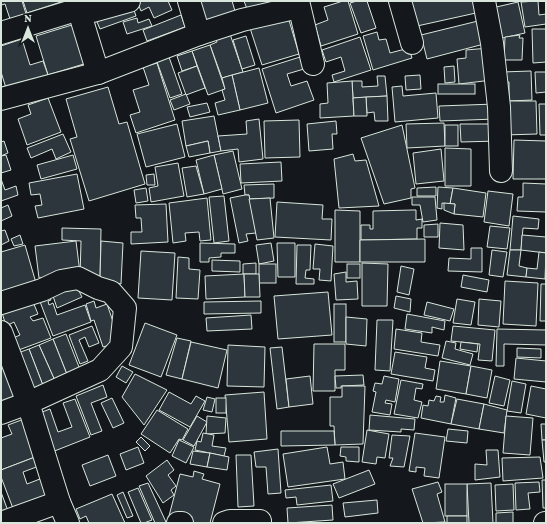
<svg xmlns="http://www.w3.org/2000/svg" width="547" height="524" font-family="'Crimson Pro',serif">
  <style>
    .building { fill: #2c363c; stroke: #d8e6dc }
    .lines { fill: none; stroke-linecap: round; stroke-linejoin: round }
    .minor-casing { stroke: #d8e6dc; stroke-width: 24 }
    .minor { stroke: #14181c; stroke-width: 22 }
  </style>
  <rect width="100%" height="100%" fill="#14181c"/>
  <g class="building">
    <polygon points="1,1 22,1 27,17 11,22 5,4 1,5"/>
    <polygon points="23,1 61,1 61,2 27,13"/>
    <polygon points="137,1 168,1 172,10 154,18 149,7 141,11"/>
    <polygon points="195,1 232,1 235,11 202,22"/>
    <polygon points="244,1 291,1 250,17"/>
    <polygon points="343,1 348,1 358,34 321,46 315,25 328,20 324,7"/>
    <polygon points="357,1 367,1 376,28 361,33 350,3"/>
    <polygon points="411,1 473,1 476,13 417,26"/>
    <polygon points="538,1 539,15 546,14 546,24 525,27 521,2"/>
    <polygon points="518,2 525,33 498,39 492,8"/>
    <polygon points="132,4 136,16 100,29 95,17"/>
    <polygon points="181,15 185,27 147,41 143,30"/>
    <polygon points="288,17 299,54 262,65 250,28"/>
    <polygon points="137,18 138,23 149,19 152,26 127,34 123,22"/>
    <polygon points="478,21 484,44 427,59 421,35"/>
    <polygon points="75,24 87,63 48,75 36,36"/>
    <polygon points="532,29 546,29 546,62 533,63"/>
    <polygon points="377,32 379,40 386,39 390,53 409,48 412,58 373,70 363,36"/>
    <polygon points="230,34 243,72 222,78 210,45 217,42 216,39"/>
    <polygon points="520,35 519,38 523,38 522,60 504,60 505,37"/>
    <polygon points="246,36 255,65 242,69 233,40"/>
    <polygon points="360,37 371,70 334,82 332,75 345,71 341,57 326,62 322,50"/>
    <polygon points="22,39 30,65 43,61 48,75 6,88 1,72 1,46"/>
    <polygon points="210,45 225,89 208,95 192,51"/>
    <polygon points="489,48 492,80 459,84 457,59 466,58 466,50"/>
    <polygon points="192,51 197,66 182,71 177,56"/>
    <polygon points="169,57 182,94 170,98 157,62"/>
    <polygon points="300,57 304,69 287,74 291,86 307,81 314,100 276,113 262,69"/>
    <polygon points="157,63 175,120 136,133 130,115 140,112 133,90 149,85 143,67"/>
    <polygon points="197,66 205,88 186,95 178,73"/>
    <polygon points="454,66 455,82 445,83 444,67"/>
    <polygon points="259,68 268,103 240,110 232,75"/>
    <polygon points="531,71 532,100 509,101 509,82 502,82 502,72"/>
    <polygon points="535,72 546,72 546,92 536,93"/>
    <polygon points="232,75 240,110 218,115 215,103 225,100 222,90 225,89 222,78"/>
    <polygon points="420,75 421,89 406,90 405,76"/>
    <polygon points="377,76 385,76 387,96 353,98 352,81 362,81 362,87 378,86"/>
    <polygon points="352,81 354,116 320,118 320,104 328,103 327,83"/>
    <rect x="438" y="84" width="37" height="10"/>
    <polygon points="402,86 403,96 436,93 438,118 395,122 392,87"/>
    <polygon points="108,87 119,124 127,122 145,184 89,201 70,139 77,137 66,99"/>
    <polygon points="186,94 190,104 174,110 170,100"/>
    <polygon points="387,96 388,121 375,121 374,112 367,113 366,97"/>
    <polygon points="366,97 367,116 354,116 353,98"/>
    <polygon points="48,98 61,132 27,145 18,119 31,114 28,105"/>
    <polygon points="504,101 536,101 537,134 504,135"/>
    <polygon points="207,103 210,112 190,117 187,107"/>
    <polygon points="495,104 496,119 440,121 439,106"/>
    <polygon points="539,104 546,104 546,135 540,135"/>
    <polygon points="214,116 221,151 210,153 208,141 186,146 182,121"/>
    <polygon points="259,119 263,159 239,162 238,149 221,151 218,136 247,134 246,121"/>
    <polygon points="299,120 300,157 265,158 264,121"/>
    <polygon points="336,121 337,134 332,134 333,149 309,151 307,124"/>
    <polygon points="444,123 445,146 407,148 406,124"/>
    <polygon points="177,124 185,157 146,167 137,134"/>
    <polygon points="460,124 497,124 498,141 461,142"/>
    <polygon points="402,125 415,188 411,189 411,198 384,204 361,138"/>
    <rect x="445" y="125" width="13" height="21"/>
    <polygon points="63,134 71,152 56,159 52,149 31,158 27,148"/>
    <polygon points="514,140 546,141 546,179 513,179"/>
    <polygon points="4,141 8,153 1,156 1,142"/>
    <polygon points="208,141 210,153 189,157 186,146"/>
    <polygon points="445,148 471,149 471,186 445,186"/>
    <polygon points="441,149 444,181 416,184 413,153"/>
    <polygon points="233,151 242,189 223,194 214,155"/>
    <polygon points="353,154 355,161 366,160 379,206 339,208 334,159"/>
    <polygon points="6,155 11,170 1,173 1,156"/>
    <polygon points="73,155 77,169 41,179 37,165"/>
    <polygon points="214,155 222,189 204,194 196,160"/>
    <polygon points="281,162 282,181 241,183 240,164"/>
    <polygon points="178,163 184,196 151,202 149,188 158,186 155,167"/>
    <polygon points="196,166 204,194 187,197 182,168"/>
    <polygon points="77,174 84,209 38,218 35,206 42,205 40,194 31,195 29,183"/>
    <polygon points="154,174 155,185 147,185 146,175"/>
    <polygon points="1,179 5,190 16,186 18,195 1,201"/>
    <polygon points="523,183 546,184 546,212 517,211 518,197 523,197"/>
    <polygon points="274,184 274,198 249,199 249,195 245,195 244,185"/>
    <polygon points="436,187 436,196 417,196 417,188"/>
    <polygon points="438,187 453,188 450,204 442,203 442,209 437,208"/>
    <polygon points="146,188 148,201 136,203 134,190"/>
    <polygon points="453,188 486,193 483,217 454,214 455,204 450,204"/>
    <polygon points="488,191 513,194 509,226 484,222"/>
    <polygon points="245,195 249,195 256,233 246,234 248,241 239,243 230,198"/>
    <polygon points="224,196 229,241 214,243 209,197"/>
    <polygon points="412,197 435,197 437,220 423,222 420,205 412,205"/>
    <polygon points="207,198 211,240 200,241 199,232 185,233 186,241 173,243 169,203"/>
    <polygon points="270,198 274,238 257,240 249,199"/>
    <polygon points="277,202 323,205 322,219 332,219 331,240 275,237"/>
    <polygon points="444,203 455,204 454,214 444,210"/>
    <polygon points="166,204 168,242 131,244 131,232 142,232 141,218 136,218 135,205"/>
    <polygon points="8,205 12,216 1,221 1,208"/>
    <polygon points="335,210 360,211 360,262 335,262"/>
    <polygon points="413,210 416,210 416,220 422,219 422,228 417,228 417,239 361,240 361,225 370,225 370,229 373,229 373,211"/>
    <polygon points="513,216 539,219 538,229 523,228 521,250 510,250"/>
    <polygon points="440,223 463,225 464,250 439,248"/>
    <polygon points="438,224 438,237 424,237 424,225"/>
    <polygon points="490,226 510,228 507,249 487,247"/>
    <polygon points="62,228 101,229 100,279 80,279 81,241 62,240"/>
    <polygon points="5,230 9,241 1,245 1,231"/>
    <polygon points="20,235 23,244 14,246 11,239"/>
    <polygon points="522,235 546,237 546,253 521,250"/>
    <polygon points="425,239 425,262 360,262 360,240"/>
    <polygon points="76,241 80,273 39,278 35,246"/>
    <polygon points="101,241 123,243 121,284 100,279"/>
    <polygon points="200,243 235,244 235,253 221,253 221,257 209,258 209,262 200,262"/>
    <polygon points="271,243 274,261 259,264 256,245"/>
    <polygon points="277,243 295,243 295,277 278,277"/>
    <polygon points="315,244 333,246 331,281 319,280 320,269 313,269"/>
    <polygon points="25,245 36,283 1,293 1,252"/>
    <polygon points="297,245 311,245 310,270 306,270 305,278 314,279 314,284 296,284"/>
    <polygon points="471,248 482,248 482,272 448,271 449,258 471,259"/>
    <polygon points="492,250 507,252 503,277 489,275"/>
    <polygon points="510,250 521,250 519,266 527,268 526,277 507,275"/>
    <polygon points="141,251 175,253 172,300 138,298"/>
    <polygon points="539,252 546,253 545,279 526,277 527,268 537,269"/>
    <polygon points="178,257 189,258 189,269 200,270 198,299 176,298"/>
    <polygon points="212,260 240,261 240,272 212,271"/>
    <polygon points="256,263 256,274 243,274 243,264"/>
    <polygon points="362,263 388,264 387,306 362,306"/>
    <rect x="259" y="264" width="17" height="19"/>
    <rect x="347" y="264" width="13" height="14"/>
    <polygon points="401,266 414,269 409,295 397,292"/>
    <polygon points="346,272 346,282 357,281 358,299 336,300 334,274"/>
    <polygon points="244,274 245,297 206,299 205,276"/>
    <polygon points="244,274 259,274 260,297 245,297"/>
    <polygon points="463,275 489,280 487,292 461,287"/>
    <polygon points="505,281 538,283 536,326 503,324"/>
    <polygon points="75,283 82,297 57,308 52,293"/>
    <polygon points="541,284 546,284 546,321 540,321"/>
    <polygon points="328,292 332,335 278,339 274,296"/>
    <polygon points="49,295 51,300 48,301 49,305 53,303 57,315 85,305 91,322 53,336 39,299"/>
    <polygon points="396,296 411,299 410,312 394,308"/>
    <polygon points="31,297 38,314 30,317 33,321 43,318 51,338 16,351 11,339 20,335 14,322 6,326 1,309"/>
    <polygon points="457,299 475,302 471,325 453,323"/>
    <polygon points="479,299 501,301 499,327 478,325"/>
    <polygon points="94,301 96,308 107,304 120,342 103,347 94,320 91,321 86,304"/>
    <polygon points="261,301 261,313 204,314 204,302"/>
    <polygon points="427,302 454,309 450,321 424,315"/>
    <rect x="334" y="304" width="12" height="38"/>
    <polygon points="407,314 445,321 444,330 432,327 432,333 405,329"/>
    <polygon points="251,315 252,329 207,331 206,318"/>
    <polygon points="346,317 367,319 366,346 346,344"/>
    <polygon points="377,320 393,320 390,371 375,370"/>
    <polygon points="145,323 177,335 161,377 129,365"/>
    <polygon points="92,326 99,343 89,347 85,337 79,340 88,361 80,364 69,335"/>
    <polygon points="453,326 495,330 492,361 478,360 480,344 451,341"/>
    <polygon points="396,329 422,333 421,342 440,345 438,356 394,349"/>
    <polygon points="497,329 546,330 546,345 504,344 504,366 496,366"/>
    <polygon points="66,334 81,372 68,377 53,339"/>
    <polygon points="177,338 191,341 182,379 166,375"/>
    <polygon points="53,339 68,377 56,383 39,345"/>
    <polygon points="446,341 456,343 455,349 473,354 470,365 442,358"/>
    <polygon points="191,342 227,350 218,388 182,379"/>
    <polygon points="461,342 478,344 477,352 460,349"/>
    <polygon points="314,344 345,344 345,370 335,370 335,391 313,391"/>
    <polygon points="39,345 56,383 44,388 29,349"/>
    <polygon points="228,345 265,347 264,387 227,386"/>
    <polygon points="282,347 289,407 277,409 270,348"/>
    <polygon points="517,348 541,349 541,358 517,357"/>
    <polygon points="29,349 44,388 31,393 15,354"/>
    <polygon points="395,352 427,357 425,368 435,370 433,381 391,374"/>
    <polygon points="516,358 546,361 546,382 514,379"/>
    <polygon points="440,361 471,366 466,394 436,389"/>
    <polygon points="3,363 17,403 1,408 1,364"/>
    <polygon points="122,366 133,372 126,383 116,377"/>
    <polygon points="471,366 492,370 487,398 466,394"/>
    <polygon points="135,374 167,390 144,425 122,397"/>
    <polygon points="363,375 364,385 341,386 341,388 336,388 335,376"/>
    <polygon points="310,376 313,404 289,407 286,379"/>
    <polygon points="384,376 399,379 395,402 386,400 385,403 392,404 390,415 372,412 376,392 373,391 375,383 382,384"/>
    <polygon points="495,376 510,380 504,406 489,403"/>
    <polygon points="401,380 423,384 422,389 416,388 414,400 422,402 418,418 394,414"/>
    <polygon points="512,381 526,384 521,413 507,411"/>
    <polygon points="103,385 107,397 91,403 102,431 91,435 76,396"/>
    <polygon points="342,386 365,386 363,444 335,445 334,426 330,426 330,397 342,397"/>
    <polygon points="531,386 546,389 546,418 526,414"/>
    <polygon points="169,392 191,404 196,396 205,401 190,427 159,410"/>
    <polygon points="264,392 267,439 229,442 225,395"/>
    <polygon points="445,395 456,398 451,424 421,418 423,405 428,406 429,400 434,401 436,396 441,397 440,402 444,402"/>
    <polygon points="207,397 215,399 212,412 203,410"/>
    <polygon points="112,398 124,423 113,428 101,403"/>
    <rect x="216" y="398" width="10" height="15"/>
    <polygon points="75,399 90,437 52,452 37,414 50,409 58,432 72,427 63,403"/>
    <polygon points="457,399 484,404 479,429 451,424"/>
    <polygon points="484,404 507,410 504,433 479,429"/>
    <polygon points="157,410 188,429 182,440 179,439 170,453 141,434"/>
    <polygon points="370,415 415,419 414,430 401,429 401,432 369,430"/>
    <polygon points="197,416 207,422 194,446 183,440"/>
    <polygon points="207,416 226,418 225,433 206,434"/>
    <polygon points="506,416 533,418 530,455 503,453"/>
    <polygon points="24,419 35,457 1,470 1,438 12,434 8,425"/>
    <polygon points="541,424 546,424 546,440 542,440"/>
    <polygon points="448,429 468,431 467,443 446,441"/>
    <polygon points="367,430 389,434 385,458 377,457 376,464 362,462"/>
    <polygon points="281,431 334,431 335,445 281,446"/>
    <polygon points="203,433 214,435 212,446 226,448 224,456 195,450 197,441 201,442"/>
    <polygon points="415,433 445,437 439,478 424,476 425,468 416,467 416,472 409,471"/>
    <polygon points="392,435 410,436 404,467 390,466 393,458 389,458"/>
    <polygon points="141,437 150,446 145,451 136,442"/>
    <polygon points="179,440 194,447 186,463 172,456"/>
    <polygon points="542,440 546,440 546,462 544,462"/>
    <polygon points="138,447 144,463 126,470 120,454"/>
    <polygon points="327,447 330,464 343,462 345,479 288,487 283,454"/>
    <polygon points="341,447 359,447 359,462 346,461 346,457 340,456"/>
    <polygon points="278,449 281,493 268,494 266,467 256,467 254,452"/>
    <polygon points="486,450 498,450 500,477 475,480 475,464 487,465"/>
    <polygon points="193,451 210,453 207,467 190,464"/>
    <polygon points="210,453 229,457 227,470 207,467"/>
    <polygon points="108,455 116,476 90,486 82,465"/>
    <polygon points="236,455 251,455 254,506 238,507"/>
    <polygon points="35,457 39,466 23,472 27,484 45,477 52,496 14,511 1,477 1,470"/>
    <polygon points="540,457 543,478 503,481 502,458"/>
    <polygon points="167,460 174,470 168,475 176,486 171,490 174,495 163,503 146,476"/>
    <polygon points="369,470 375,484 339,498 333,484"/>
    <polygon points="194,471 204,474 202,479 220,484 210,523 196,523 169,516 180,474 193,477"/>
    <polygon points="542,480 546,480 546,508 543,508"/>
    <polygon points="438,482 442,492 437,494 445,522 423,523 412,489"/>
    <polygon points="539,482 540,492 528,493 530,509 516,510 515,483"/>
    <polygon points="148,483 166,522 164,523 155,523 139,486"/>
    <polygon points="491,483 493,523 469,523 467,484"/>
    <rect x="445" y="484" width="22" height="32"/>
    <polygon points="513,484 514,510 496,511 495,485"/>
    <polygon points="331,485 333,501 297,505 296,497 286,498 285,490"/>
    <polygon points="138,488 152,520 144,523 141,523 128,492"/>
    <polygon points="1,492 8,511 1,513"/>
    <polygon points="123,492 133,516 127,518 117,495"/>
    <polygon points="112,494 125,523 89,523 86,516 80,519 76,509"/>
    <polygon points="377,500 378,513 345,517 343,503"/>
    <polygon points="332,505 333,520 288,523 287,508"/>
    <polygon points="513,512 513,523 496,523 496,513"/>
    <rect x="447" y="516" width="20" height="7"/>
  </g>
  <g class="lines">
    <defs>
      <g id="minor">
        <polyline points="76,1 98,73"/>
        <polyline points="189,1 199,34"/>
        <polyline points="298,1 313,64"/>
        <polyline points="400,1 412,43"/>
        <polyline points="484,1 492,43 499,107 501,171"/>
        <polyline points="1,33 79,9 93,11 129,1"/>
        <polyline points="1,99 98,73 199,34 242,20 290,9 297,1"/>
        <polyline points="1,303 42,290 61,281 78,278 98,288 111,292 125,308 121,347 100,370 28,403 1,413"/>
        <polyline points="1,332 28,403 59,502 68,523"/>
        <polyline points="1,523 59,502"/>
        <polyline points="178,523 182,523"/>
        <polyline points="224,523 230,521 260,521"/>
        <polyline points="545,523 546,523"/>
      </g>
    </defs>
    <use href="#minor" class="minor-casing"/>
    <use href="#minor" class="minor"/>
  </g>
  <rect width="547" height="524" fill="none" stroke="#d8e6dc" stroke-width="4"/>
  <g transform="translate(28 28)" stroke="#14181c" stroke-width="3" paint-order="stroke">
  <path d="M0-3L7 15L0 10L-7 15Z" fill="#d8e6dc"/>
  <text y="-6" font-size="11" font-weight="bold" text-anchor="middle" fill="#d8e6dc">N</text>
  </g>
</svg>
